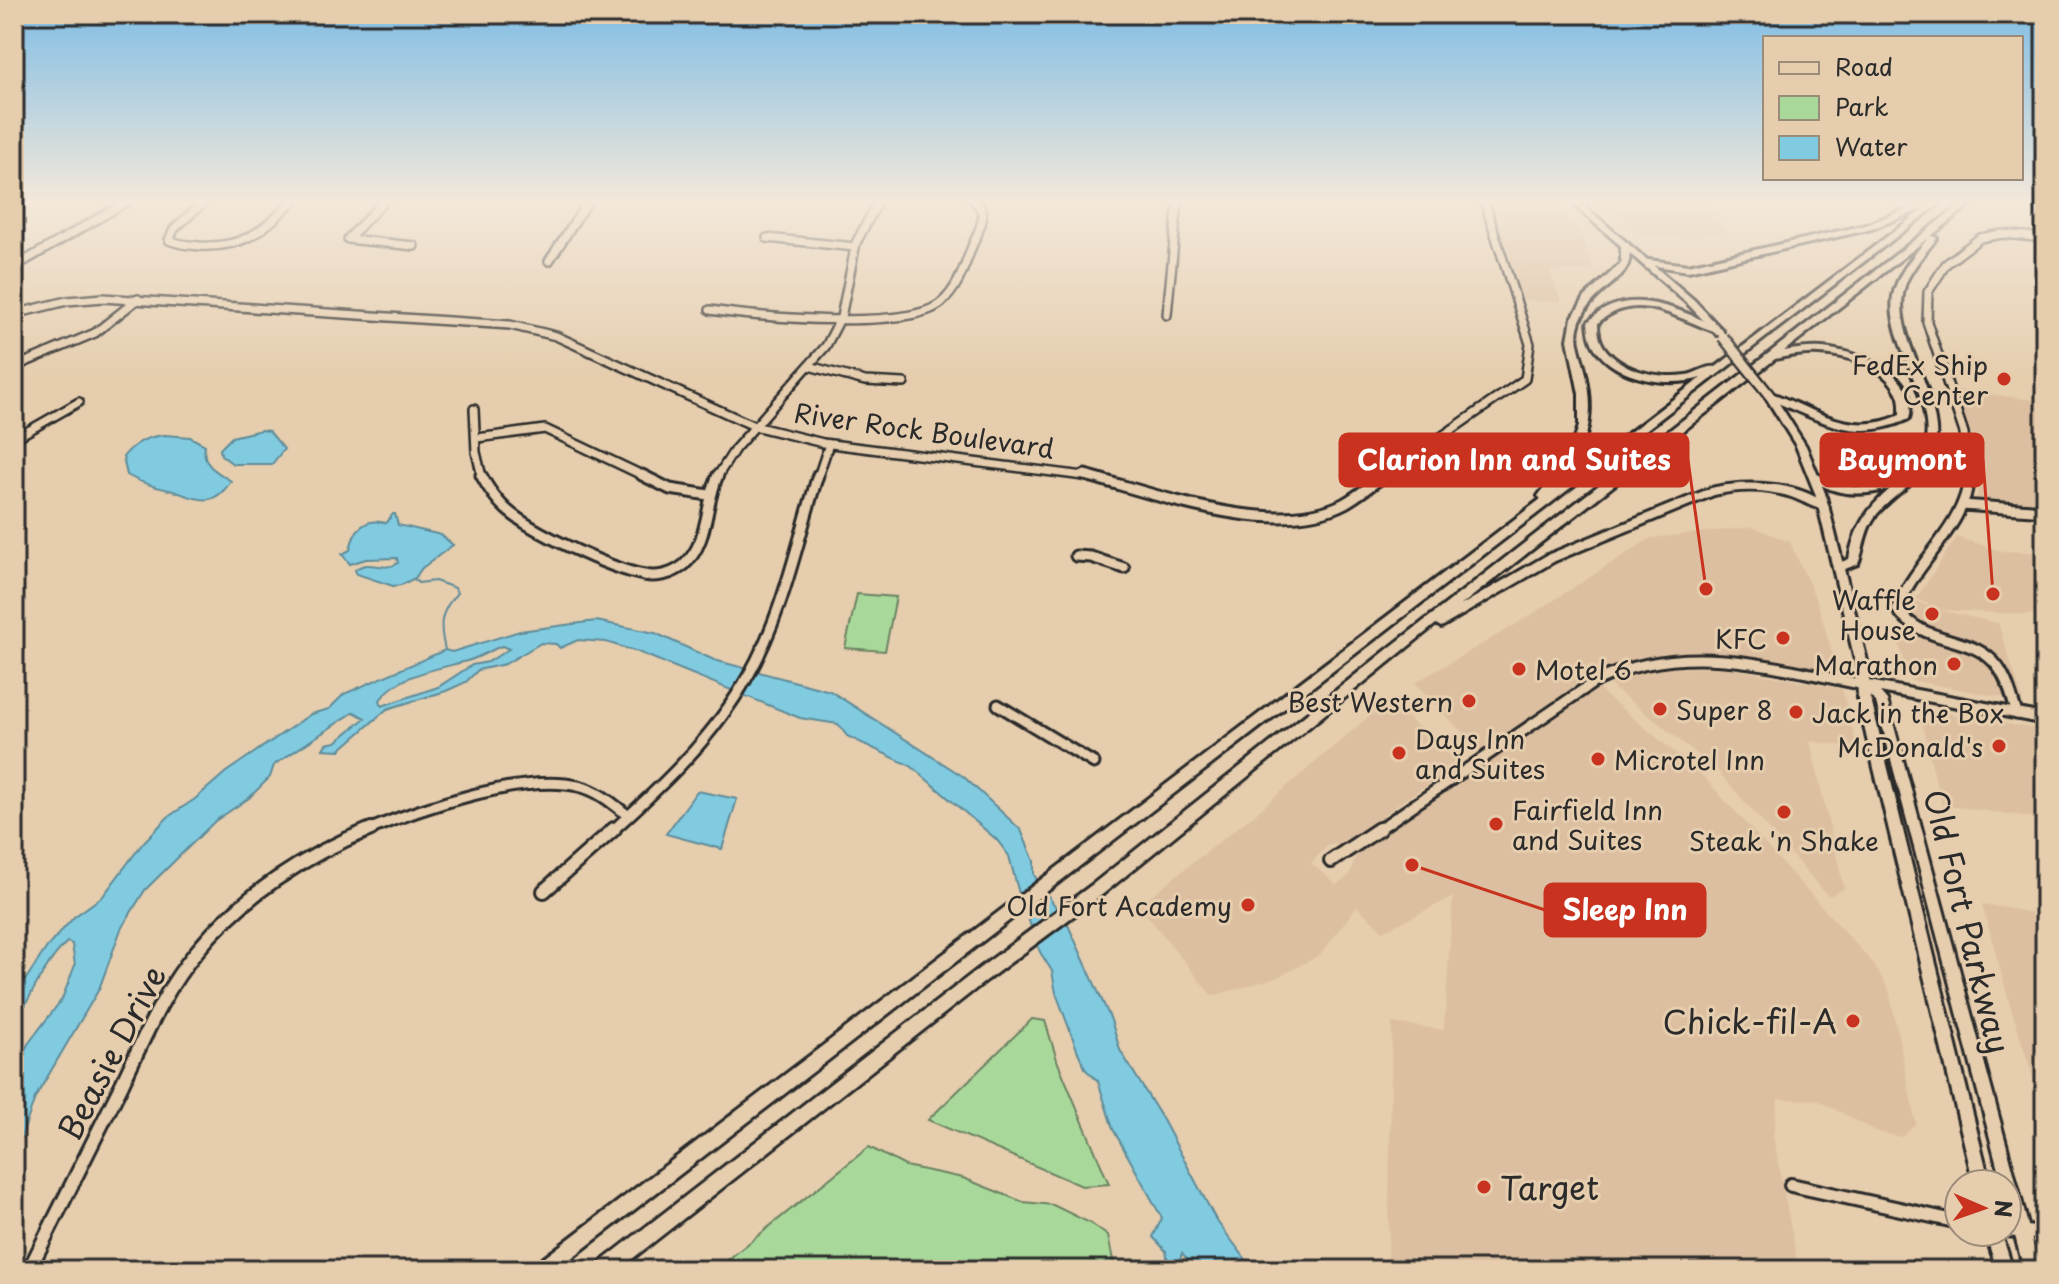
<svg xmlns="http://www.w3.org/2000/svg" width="2059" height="1284" font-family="'Playpen Sans',sans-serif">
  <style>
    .built { fill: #dcbfa0 }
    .green { fill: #a9d99a; stroke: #6a8262; stroke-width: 2 }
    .water { fill: #81cbe1; stroke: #5f8b98; stroke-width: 2; fill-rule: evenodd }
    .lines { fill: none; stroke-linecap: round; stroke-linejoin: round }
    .stream { stroke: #5f8b98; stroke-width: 2 }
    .minor-far2-casing { stroke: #2b2b2b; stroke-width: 12 }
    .minor-far1-casing { stroke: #2b2b2b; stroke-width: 15 }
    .minor-casing { stroke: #2b2b2b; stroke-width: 18 }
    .major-casing { stroke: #2b2b2b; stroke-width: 6 }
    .highway-casing { stroke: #2b2b2b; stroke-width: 6 }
    .minor-far2 { stroke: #e5cdad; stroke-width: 7 }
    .minor-far1 { stroke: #e5cdad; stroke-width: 9 }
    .minor { stroke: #e5cdad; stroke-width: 12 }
    .major { fill: #e5cdad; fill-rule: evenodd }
    .highway { fill: #e5cdad; fill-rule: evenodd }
    .major-bridge-casing { stroke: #2b2b2b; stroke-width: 14; stroke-linecap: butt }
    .major-bridge { stroke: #e5cdad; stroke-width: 9 }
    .poi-dot { fill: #c8321e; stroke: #e5cdad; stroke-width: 3 }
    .labels { text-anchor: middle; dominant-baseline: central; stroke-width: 6; stroke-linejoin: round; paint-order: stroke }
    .poi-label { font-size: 26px; fill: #2b2b2b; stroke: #e5cdad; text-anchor: end }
    .street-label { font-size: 26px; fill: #2b2b2b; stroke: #e5cdad }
    .near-street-label { font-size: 32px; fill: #2b2b2b; stroke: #e5cdad }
    .near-poi-label { font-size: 32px; fill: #2b2b2b; stroke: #e5cdad; text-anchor: end }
    .leader { fill: none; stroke: #c8321e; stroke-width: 3 }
    .callout-dot { fill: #c8321e; stroke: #e5cdad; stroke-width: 3 }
    .callout { fill: #c8321e; stroke: #c8321e; stroke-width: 3 }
    .callout-label { font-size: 28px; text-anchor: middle; font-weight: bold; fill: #fff }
  </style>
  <rect width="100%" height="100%" fill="#e5cdad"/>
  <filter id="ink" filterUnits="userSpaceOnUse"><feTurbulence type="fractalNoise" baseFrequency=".0125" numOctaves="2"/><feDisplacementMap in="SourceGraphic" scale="16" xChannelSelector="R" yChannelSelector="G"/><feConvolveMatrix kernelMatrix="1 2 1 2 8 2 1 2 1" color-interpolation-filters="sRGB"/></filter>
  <g filter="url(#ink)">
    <g class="built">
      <polygon points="1492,200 1544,200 1577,224 1594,271 1550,271 1561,302 1522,300"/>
      <polygon points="1590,200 1709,200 1726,232 1673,238 1638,234"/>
      <polygon points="1958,390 2041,401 2045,407 2045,435 2035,435 2045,451 2045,505 1977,502 1978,464"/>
      <polygon points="1752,527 1790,542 1817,602 1838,672 1705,653 1649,658 1611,667 1581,682 1480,751 1415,683 1515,625 1651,538"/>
      <polygon points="1957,537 2001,551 2045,553 2045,615 1942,610 1916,599"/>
      <polygon points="1915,601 1942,611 1998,623 2023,701 1910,680 1897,638"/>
      <polygon points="1723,667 1842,689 1857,748 1810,741 1844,889 1828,896 1715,768 1610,685 1632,674 1660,669"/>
      <polygon points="1598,689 1700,773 1872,962 1889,990 1916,1124 1902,1137 1878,1132 1817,1100 1778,1099 1773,1136 1799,1270 1388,1270 1392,1023 1444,1030 1453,897 1383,931 1357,906 1320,955 1276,978 1212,996 1139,905 1255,814 1388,700 1460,764 1401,802 1349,842 1328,845 1311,863 1336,885 1349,876 1357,854 1415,811"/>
      <polygon points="1918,708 2042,730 2045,738 2045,819 1942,805"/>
      <polygon points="1982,904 2045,915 2045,1114 2012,1012"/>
    </g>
    <g class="green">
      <polygon points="857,594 896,597 885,651 845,648"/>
      <polygon points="1032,1019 1045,1021 1058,1063 1109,1184 1082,1186 928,1120"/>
      <polygon points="869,1147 905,1166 963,1178 1023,1202 1053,1205 1090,1223 1108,1236 1115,1270 715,1270"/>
    </g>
    <g class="water">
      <polygon points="261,430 269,431 284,449 272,464 233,464 221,455 220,449 232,437"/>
      <path d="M165 435 190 437 205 445C201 465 216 471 231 481 211 512 194 496 169 490 154 487 141 483 127 475L123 457C134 443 147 436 165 435Z"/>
      <path d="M393 514H395L398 525 441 535 453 545 422 568 415 578 401 585 393 586 357 574 355 570C368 558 383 573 398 563L397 558 366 559 350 564 342 554 350 550C354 529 365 517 386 523Z"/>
      <path d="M596 621 655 633 714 660 830 691 964 777 1021 830 1034 861V875L1068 925 1111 1020 1120 1050 1163 1120 1216 1220 1254 1270H1195L1182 1253 1178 1265 1168 1262 1166 1251 1153 1237 1162 1218 1113 1129 1098 1081 1086 1070 1078 1052 1056 993 1052 971 1040 952 1018 890 1009 856 997 840 911 766 847 736 838 724 800 718 638 652 606 642 578 640 560 648 556 644 541 643 505 664 478 670 466 682 446 691 387 709 340 750 323 749 326 744 336 742 365 718 354 712 274 765 270 777 249 798 215 821 145 890 121 929 99 989 35 1098 14 1158V1069L28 1044 62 999 75 965 72 944 67 942C43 965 31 997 14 1025V997L47 947 74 917 103 896 143 843 168 817 195 799 226 772 311 714 329 709 344 694 445 650 452 652 520 631ZM502 646 509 649 488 662 472 665 438 687 382 706 380 700C398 674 438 669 467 661 479 658 490 650 502 646Z"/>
      <polygon points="697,791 737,799 722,849 666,834"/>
    </g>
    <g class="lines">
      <path class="stream" d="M414 579 418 583 435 581 455 588 457 593C439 613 439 625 445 650"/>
      <defs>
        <g id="minor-far2">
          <path d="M206 200 174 229 169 240C179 245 189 245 200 246 246 248 263 230 294 200"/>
          <polyline points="385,200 348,239 414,246"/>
          <polyline points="14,222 18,222"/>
          <polyline points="767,238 855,247"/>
          <polyline points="549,261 589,200"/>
          <polyline points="14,267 130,200"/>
          <path d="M710 310C755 317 908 331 941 303 959 288 965 264 973 244 980 228 990 212 973 200"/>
          <polyline points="14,314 67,301 103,298 510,325 556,336 754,426 823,443 1092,477"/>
          <polyline points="1167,315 1178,200"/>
          <polyline points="809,366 865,381 904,383"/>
          <polyline points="14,367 95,333 138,299"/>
          <polyline points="474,409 476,452 482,477"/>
          <polyline points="477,438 545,429 646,477"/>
          <polyline points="14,439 79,402"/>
          <polyline points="717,477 735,449 826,346 841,317 856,243 879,200"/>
          <polyline points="818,477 829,444"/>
          <polyline points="1383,477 1525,379 1530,344 1484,200"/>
          <polyline points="1969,477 1964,433 1927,322 1928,292 1946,264 1980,238 2002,234 2045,238"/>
        </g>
        <g id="minor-far1">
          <path d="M481 475C488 488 495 499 506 509 530 531 611 569 644 575 657 578 673 574 684 565 709 543 705 503 718 475"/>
          <polyline points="642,475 670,489 709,495"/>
          <path d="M1085 475C1156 494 1276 540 1345 503 1359 495 1372 484 1386 475"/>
          <path d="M1969 475C1967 526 1914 562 1897 609 1925 647 1973 633 1998 667 2008 681 2012 698 2017 714"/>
          <polyline points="1962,505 2045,511"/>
          <polyline points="1076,556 1091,557 1124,568"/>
          <polyline points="998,705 1094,763"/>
          <path d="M366 831C418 809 523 773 578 786 597 790 611 802 626 814"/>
          <path d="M612 831C663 785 714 737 748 676 783 615 797 542 818 475"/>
          <path d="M1376 831 1596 681C1686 639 1772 667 1865 685"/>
        </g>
        <g id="minor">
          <polyline points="1331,861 1379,829"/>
          <polyline points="544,891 614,829"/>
          <polyline points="1791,1185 1959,1222"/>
          <polyline points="2007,1230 2045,1234"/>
          <path d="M29 1270C60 1208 91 1146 122 1084 144 1038 164 990 197 951 242 896 305 855 371 829"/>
        </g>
        <g id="major">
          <polygon points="1568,200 1577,200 1694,300 1723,331 1723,335 1717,335 1688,304"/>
          <polygon points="1770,393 1773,394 1806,446 1825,493 1869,669 1869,681 2045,714 2045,724 1880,692 1887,700 2040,1270 2024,1270 2007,1205 2007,1184 2002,1184 1876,702 1870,696 1990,1184 1974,1184 1867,739 1858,699 1857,669 1815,493 1796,446 1765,396"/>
          <polygon points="1985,1232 2001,1232 2013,1270 1997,1270"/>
        </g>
        <g id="highway">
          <path d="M1934 200H1944L556 1270H533L536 1264 1541 499 1538 496 1570 453 1579 426V394L1568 340 1572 318 1585 297 1621 263V241L1628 243C1629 248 1630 256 1629 261 1625 282 1585 295 1578 328 1575 342 1582 356 1585 370 1597 419 1587 451 1555 489L1701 378C1669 388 1618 380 1597 351 1590 342 1589 333 1588 322 1626 283 1677 309 1719 327L1721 329 1716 332C1675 318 1637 289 1598 323 1598 332 1599 340 1604 347 1621 371 1659 379 1686 375 1697 374 1705 365 1716 367L1926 207 1872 229 1688 271 1644 264 1640 261 1641 259 1688 265 1866 225 1925 201 1932 202Z"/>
          <path d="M1966 200H1976L1931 236 1937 238C1927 251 1916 263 1908 278 1890 316 1918 359 1929 395 1933 410 1938 428 1936 444 1931 477 1892 493 1874 518 1864 532 1864 549 1858 564L1840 571 1834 567 1836 564 1849 559C1854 528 1867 509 1890 489 1863 496 1832 497 1810 477L1815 473 1838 484 1855 487 1876 485 1898 478 1901 479C1909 472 1917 465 1921 456 1945 410 1885 344 1893 296 1897 274 1914 255 1928 238L1784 351C1797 349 1809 347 1822 348 1858 351 1921 373 1909 419 1853 445 1818 419 1766 398V394H1774C1817 411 1854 437 1900 415 1900 406 1901 399 1896 391 1883 366 1845 355 1819 354 1804 353 1789 356 1775 359L1460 606 1547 555 1711 488C1746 480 1802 481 1829 507L1828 510C1816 510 1803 501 1791 497 1766 489 1739 489 1714 495L1555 561 1445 625 1441 627 1436 624 1103 894 987 980 618 1270H595L598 1264 977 970 1093 884 1393 645Z"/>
        </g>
      </defs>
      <use href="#minor-far2" class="minor-far2-casing"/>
      <use href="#minor-far1" class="minor-far1-casing"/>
      <use href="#minor" class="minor-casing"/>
      <use href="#major" class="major-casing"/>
      <use href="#highway" class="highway-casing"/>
      <use href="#minor-far2" class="minor-far2"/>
      <use href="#minor-far1" class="minor-far1"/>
      <use href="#minor" class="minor"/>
      <use href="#major" class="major"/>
      <use href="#highway" class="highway"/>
      <defs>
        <polyline id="major-bridge" points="1723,337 1770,396"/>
      </defs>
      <use href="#major-bridge" class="major-bridge-casing"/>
      <use href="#major-bridge" class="major-bridge"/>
    </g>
  </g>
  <linearGradient id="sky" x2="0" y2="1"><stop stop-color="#7fbde5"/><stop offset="0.53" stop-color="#f3e8da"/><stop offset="1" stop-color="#f3e8da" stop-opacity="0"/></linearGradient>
  <rect width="2059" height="380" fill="url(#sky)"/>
  <g class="poi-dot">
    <circle cx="2004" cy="379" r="8"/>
    <circle cx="1932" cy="614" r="8"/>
    <circle cx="1783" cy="638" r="8"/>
    <circle cx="1954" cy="664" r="8"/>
    <circle cx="1519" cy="669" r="8"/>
    <circle cx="1469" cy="701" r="8"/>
    <circle cx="1660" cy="709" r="8"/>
    <circle cx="1796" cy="712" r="8"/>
    <circle cx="1999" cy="746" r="8"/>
    <circle cx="1399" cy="753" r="8"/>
    <circle cx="1598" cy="759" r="8"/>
    <circle cx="1784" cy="812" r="8"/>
    <circle cx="1496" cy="824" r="8"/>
    <circle cx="1248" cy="905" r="8"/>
    <circle cx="1853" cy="1021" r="8"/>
    <circle cx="1484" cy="1187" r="8"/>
  </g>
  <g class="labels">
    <g class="poi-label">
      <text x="1988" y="364">FedEx Ship<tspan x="1988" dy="30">Center</tspan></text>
      <text x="1916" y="599">Waffle<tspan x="1916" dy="30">House</tspan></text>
      <text x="1767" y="638">KFC</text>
      <text x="1938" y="664">Marathon</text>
      <text x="1535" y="669" text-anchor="start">Motel 6</text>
      <text x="1453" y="701">Best Western</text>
      <text x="1676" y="709" text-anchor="start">Super 8</text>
      <text x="1812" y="712" text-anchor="start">Jack in the Box</text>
      <text x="1415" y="738" text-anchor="start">Days Inn<tspan x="1415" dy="30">and Suites</tspan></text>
      <text x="1983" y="746">McDonald's</text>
      <text x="1614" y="759" text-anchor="start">Microtel Inn</text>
      <text x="1512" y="809" text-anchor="start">Fairfield Inn<tspan x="1512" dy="30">and Suites</tspan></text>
      <text x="1784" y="840" text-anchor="middle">Steak 'n Shake</text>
      <text x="1232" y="905">Old Fort Academy</text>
    </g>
    <g class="street-label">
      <text transform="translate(924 430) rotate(8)">River Rock Boulevard</text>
    </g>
    <g class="near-street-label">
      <text transform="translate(1968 921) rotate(76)">Old Fort Parkway</text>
      <text transform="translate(111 1052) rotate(-62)">Beasie Drive</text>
    </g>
    <g class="near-poi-label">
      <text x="1837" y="1021">Chick-fil-A</text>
      <text x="1500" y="1187" text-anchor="start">Target</text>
    </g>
  </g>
  <path class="leader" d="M1993 594L1983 460M1706 589L1688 460M1412 865L1545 910"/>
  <g class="callout-dot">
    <circle cx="1993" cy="594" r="8"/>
    <circle cx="1706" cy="589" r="8"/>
    <circle cx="1412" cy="865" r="8"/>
  </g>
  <g class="callout">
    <rect x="1821" y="434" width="162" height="52" rx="8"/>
    <rect x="1340" y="434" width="348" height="52" rx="8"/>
    <rect x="1545" y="884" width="160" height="52" rx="8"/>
  </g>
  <g class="callout-label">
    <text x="1902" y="470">Baymont</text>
    <text x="1514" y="470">Clarion Inn and Suites</text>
    <text x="1625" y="920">Sleep Inn</text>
  </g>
  <rect width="2059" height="1284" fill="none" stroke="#e5cdad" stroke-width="48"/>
  <rect x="24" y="24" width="2011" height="1236" fill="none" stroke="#2b2b2b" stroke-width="3" filter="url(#ink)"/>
  <rect x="1763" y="36" width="260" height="144" fill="#e5cdad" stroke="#9b8c79" stroke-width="2"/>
  <rect x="1779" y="62" width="40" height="12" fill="#e5cdad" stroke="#9b8c79" stroke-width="2"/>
  <text x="1835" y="76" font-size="24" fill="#2b2b2b">Road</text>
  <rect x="1779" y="96" width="40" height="24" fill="#a9d99a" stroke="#9b8c79" stroke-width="2"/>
  <text x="1835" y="116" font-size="24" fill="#2b2b2b">Park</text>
  <rect x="1779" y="136" width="40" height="24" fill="#81cbe1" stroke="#9b8c79" stroke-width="2"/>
  <text x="1835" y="156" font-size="24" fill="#2b2b2b">Water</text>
  <g transform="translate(1983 1208) rotate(92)"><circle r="38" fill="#e5cdad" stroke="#9b8c79" stroke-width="2"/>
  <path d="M0-6L14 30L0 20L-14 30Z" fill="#c8321e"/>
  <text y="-12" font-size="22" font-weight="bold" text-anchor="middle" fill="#2b2b2b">N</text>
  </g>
</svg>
